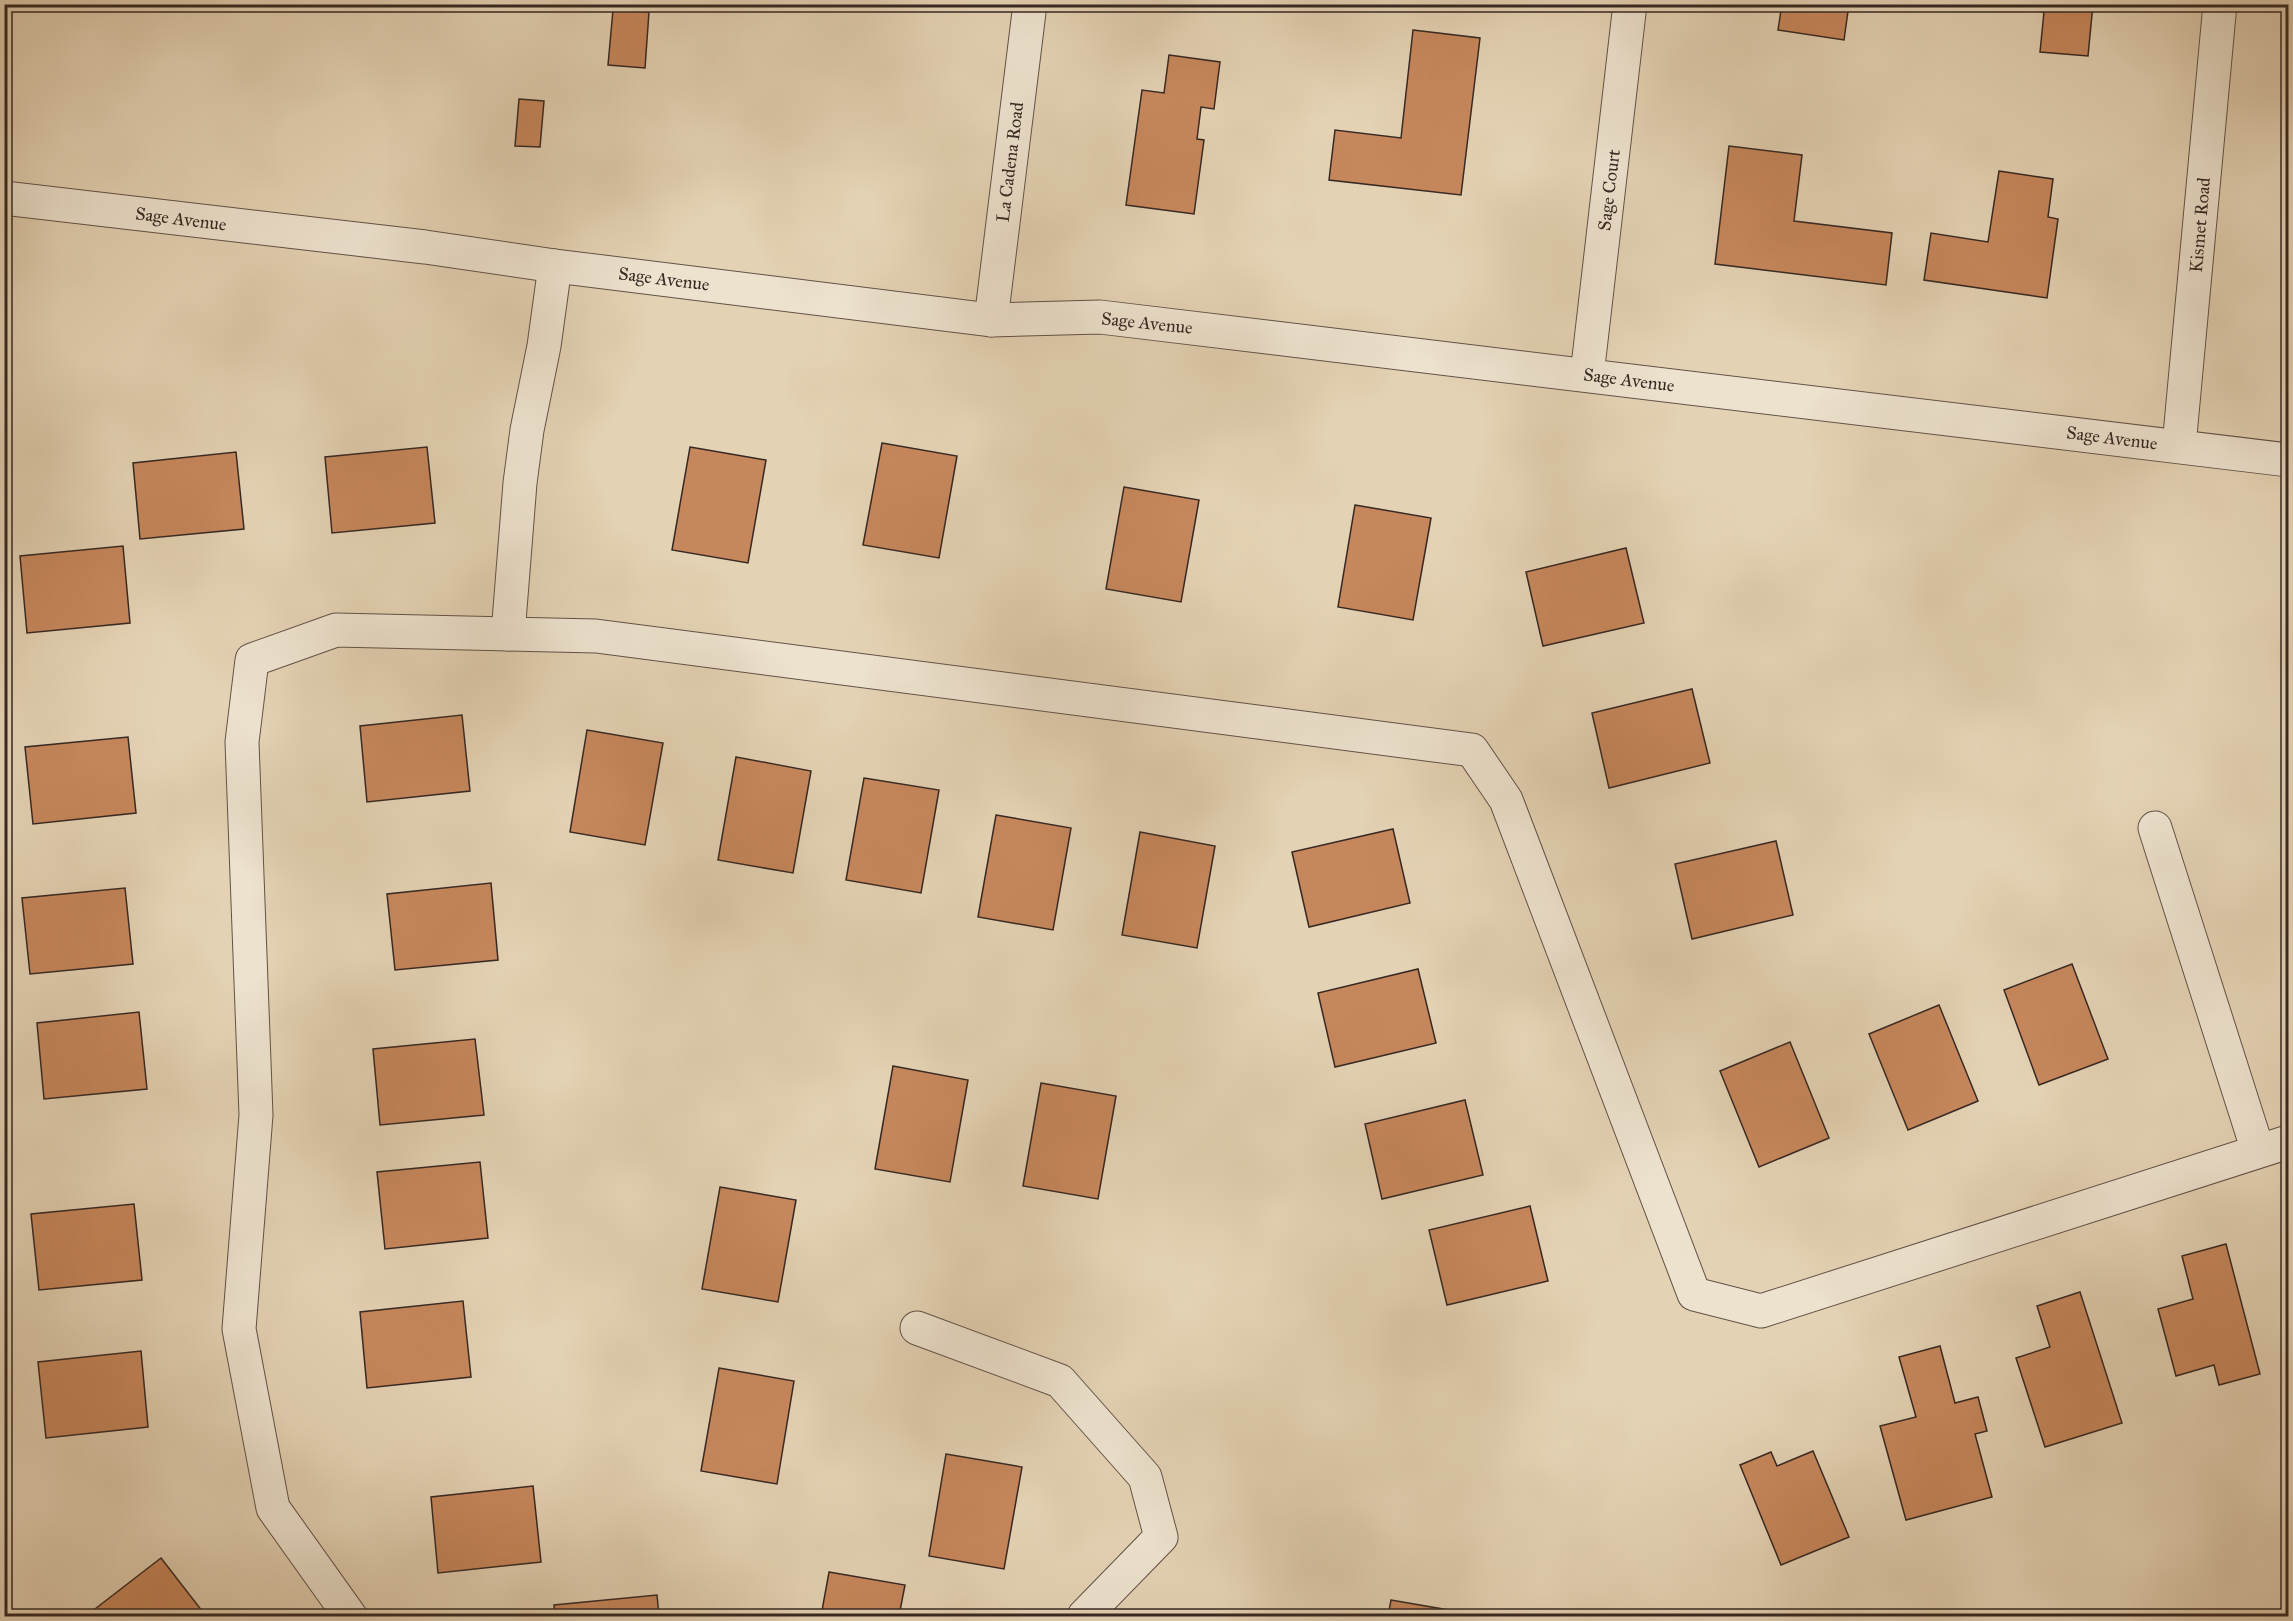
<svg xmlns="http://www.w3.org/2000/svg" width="2293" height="1621" font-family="'IM FELL Great Primer',serif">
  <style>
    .building { fill: #c7875c; stroke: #362823; stroke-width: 1.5 }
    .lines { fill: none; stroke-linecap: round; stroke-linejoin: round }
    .minor-casing { stroke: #625247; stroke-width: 35 }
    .minor { stroke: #ede2ce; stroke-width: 33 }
    .labels { text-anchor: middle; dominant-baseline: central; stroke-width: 6; stroke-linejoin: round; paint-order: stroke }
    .street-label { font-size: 18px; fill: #362823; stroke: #ede2ce }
  </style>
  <rect width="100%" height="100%" fill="#e4d2b4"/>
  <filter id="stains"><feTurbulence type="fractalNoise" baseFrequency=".00333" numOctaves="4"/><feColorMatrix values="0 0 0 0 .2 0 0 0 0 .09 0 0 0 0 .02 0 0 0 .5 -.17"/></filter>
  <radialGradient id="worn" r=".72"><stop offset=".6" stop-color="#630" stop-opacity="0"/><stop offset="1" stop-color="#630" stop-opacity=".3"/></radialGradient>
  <g class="building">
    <polygon points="1782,4 1849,4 1844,40 1778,30"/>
    <polygon points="2028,4 2093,4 2088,56 2040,52 2044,12 2028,10"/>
    <polygon points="613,10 649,12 645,68 608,65"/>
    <polygon points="1413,30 1480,38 1461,195 1329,180 1335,130 1401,138"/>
    <polygon points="1169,55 1220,62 1214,109 1201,107 1197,139 1204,140 1194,214 1126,205 1142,90 1164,93"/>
    <polygon points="519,99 544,101 540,147 515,146"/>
    <polygon points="1729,146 1802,155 1794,221 1892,233 1886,285 1715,264"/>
    <polygon points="1999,171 2053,179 2048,217 2058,219 2047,298 1924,280 1931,233 1988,242"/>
    <polygon points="882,443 957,456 939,558 863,545"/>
    <polygon points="427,447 435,523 332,533 325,457"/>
    <polygon points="690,447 766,460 748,563 672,550"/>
    <polygon points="236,452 244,529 140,539 133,463"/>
    <polygon points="1124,487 1199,500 1181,602 1106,589"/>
    <polygon points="1355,505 1431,518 1413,620 1338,607"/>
    <polygon points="123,546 130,623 27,633 20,556"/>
    <polygon points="1626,548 1644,623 1543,646 1526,572"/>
    <polygon points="1692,689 1710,763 1609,788 1592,713"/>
    <polygon points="462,715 470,791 367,802 360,726"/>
    <polygon points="587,730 663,743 645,845 570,832"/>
    <polygon points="128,737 136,813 33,824 25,747"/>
    <polygon points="736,757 811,771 793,873 718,860"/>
    <polygon points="864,778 939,790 921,893 846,880"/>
    <polygon points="996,815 1071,828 1053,930 978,917"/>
    <polygon points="1393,829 1410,903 1309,927 1292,852"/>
    <polygon points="1140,832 1215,846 1197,948 1122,935"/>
    <polygon points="1776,841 1793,915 1692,939 1675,864"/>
    <polygon points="491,883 498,960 395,970 387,894"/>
    <polygon points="125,888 133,964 30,974 22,898"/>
    <polygon points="2072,964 2108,1059 2039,1085 2004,990"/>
    <polygon points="1418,969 1436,1043 1335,1067 1318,993"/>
    <polygon points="1939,1005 1978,1101 1908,1130 1869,1034"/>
    <polygon points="139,1012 147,1089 44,1099 37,1023"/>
    <polygon points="475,1039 484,1115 380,1125 373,1049"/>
    <polygon points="1790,1042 1829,1138 1759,1167 1720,1071"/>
    <polygon points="893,1066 968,1080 950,1182 875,1169"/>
    <polygon points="1041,1083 1116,1096 1098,1199 1023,1186"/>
    <polygon points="1465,1100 1483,1175 1382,1199 1365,1124"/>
    <polygon points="480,1162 488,1238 385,1249 377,1172"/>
    <polygon points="720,1187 796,1200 778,1302 702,1289"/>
    <polygon points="134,1204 142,1280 39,1290 31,1214"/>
    <polygon points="1530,1206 1548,1281 1447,1305 1429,1230"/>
    <polygon points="2226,1244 2260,1374 2219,1385 2214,1365 2176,1376 2158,1309 2193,1299 2182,1256"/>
    <polygon points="2080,1292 2122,1423 2045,1447 2016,1358 2050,1347 2037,1306"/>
    <polygon points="463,1301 471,1377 367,1388 360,1312"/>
    <polygon points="1940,1346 1955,1403 1978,1397 1987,1431 1975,1434 1992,1497 1906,1520 1880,1426 1916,1417 1899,1357"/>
    <polygon points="141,1351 148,1427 46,1438 38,1362"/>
    <polygon points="719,1368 794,1381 777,1484 701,1471"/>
    <polygon points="1813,1451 1849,1537 1781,1565 1740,1465 1771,1452 1777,1466"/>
    <polygon points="946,1454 1022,1467 1004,1569 929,1556"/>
    <polygon points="533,1486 541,1562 438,1573 431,1497"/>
    <polygon points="161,1558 206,1616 86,1616"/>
    <polygon points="829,1572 905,1585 899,1616 821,1616"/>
    <polygon points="657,1595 659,1616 555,1616 554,1605"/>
    <polygon points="1391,1600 1466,1613 1466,1616 1388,1616"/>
  </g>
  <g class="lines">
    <defs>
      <g id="minor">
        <polyline points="4,198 425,247 555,266 991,320 1100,317 2288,460"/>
        <polyline points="991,320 1030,4"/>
        <polyline points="1587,375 1630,4"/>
        <polyline points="2179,446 2220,4"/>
        <polyline points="508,634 520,483 527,430 544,346 555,266"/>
        <polyline points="2155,828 2258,1151"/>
        <polyline points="917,1328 1060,1381 1145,1477 1161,1537 1084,1616"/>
        <polyline points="350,1616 273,1508 239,1329 256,1115 242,742 252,660 336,630 596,636 1472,750 1506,800 1694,1294 1761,1311 2288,1142"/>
      </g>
    </defs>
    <use href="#minor" class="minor-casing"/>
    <use href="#minor" class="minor"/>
  </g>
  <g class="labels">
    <g class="street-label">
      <text transform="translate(1010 162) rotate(-83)">La Cadena Road</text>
      <text transform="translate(1609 190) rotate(-83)">Sage Court</text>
      <text transform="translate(181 219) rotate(7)">Sage Avenue</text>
      <text transform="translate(2200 225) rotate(-85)">Kismet Road</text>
      <text transform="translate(664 279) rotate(7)">Sage Avenue</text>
      <text transform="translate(1147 323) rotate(6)">Sage Avenue</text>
      <text transform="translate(1629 380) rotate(7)">Sage Avenue</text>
      <text transform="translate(2112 438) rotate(7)">Sage Avenue</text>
    </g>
  </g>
  <rect width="2293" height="1621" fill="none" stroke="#e4d2b4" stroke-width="24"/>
  <rect x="6" y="6" width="2281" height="1609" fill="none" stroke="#362823" stroke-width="3"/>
  <rect x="12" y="12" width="2269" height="1597" fill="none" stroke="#362823" stroke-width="1.5"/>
  <rect width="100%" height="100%" filter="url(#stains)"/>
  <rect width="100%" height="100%" fill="url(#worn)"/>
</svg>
